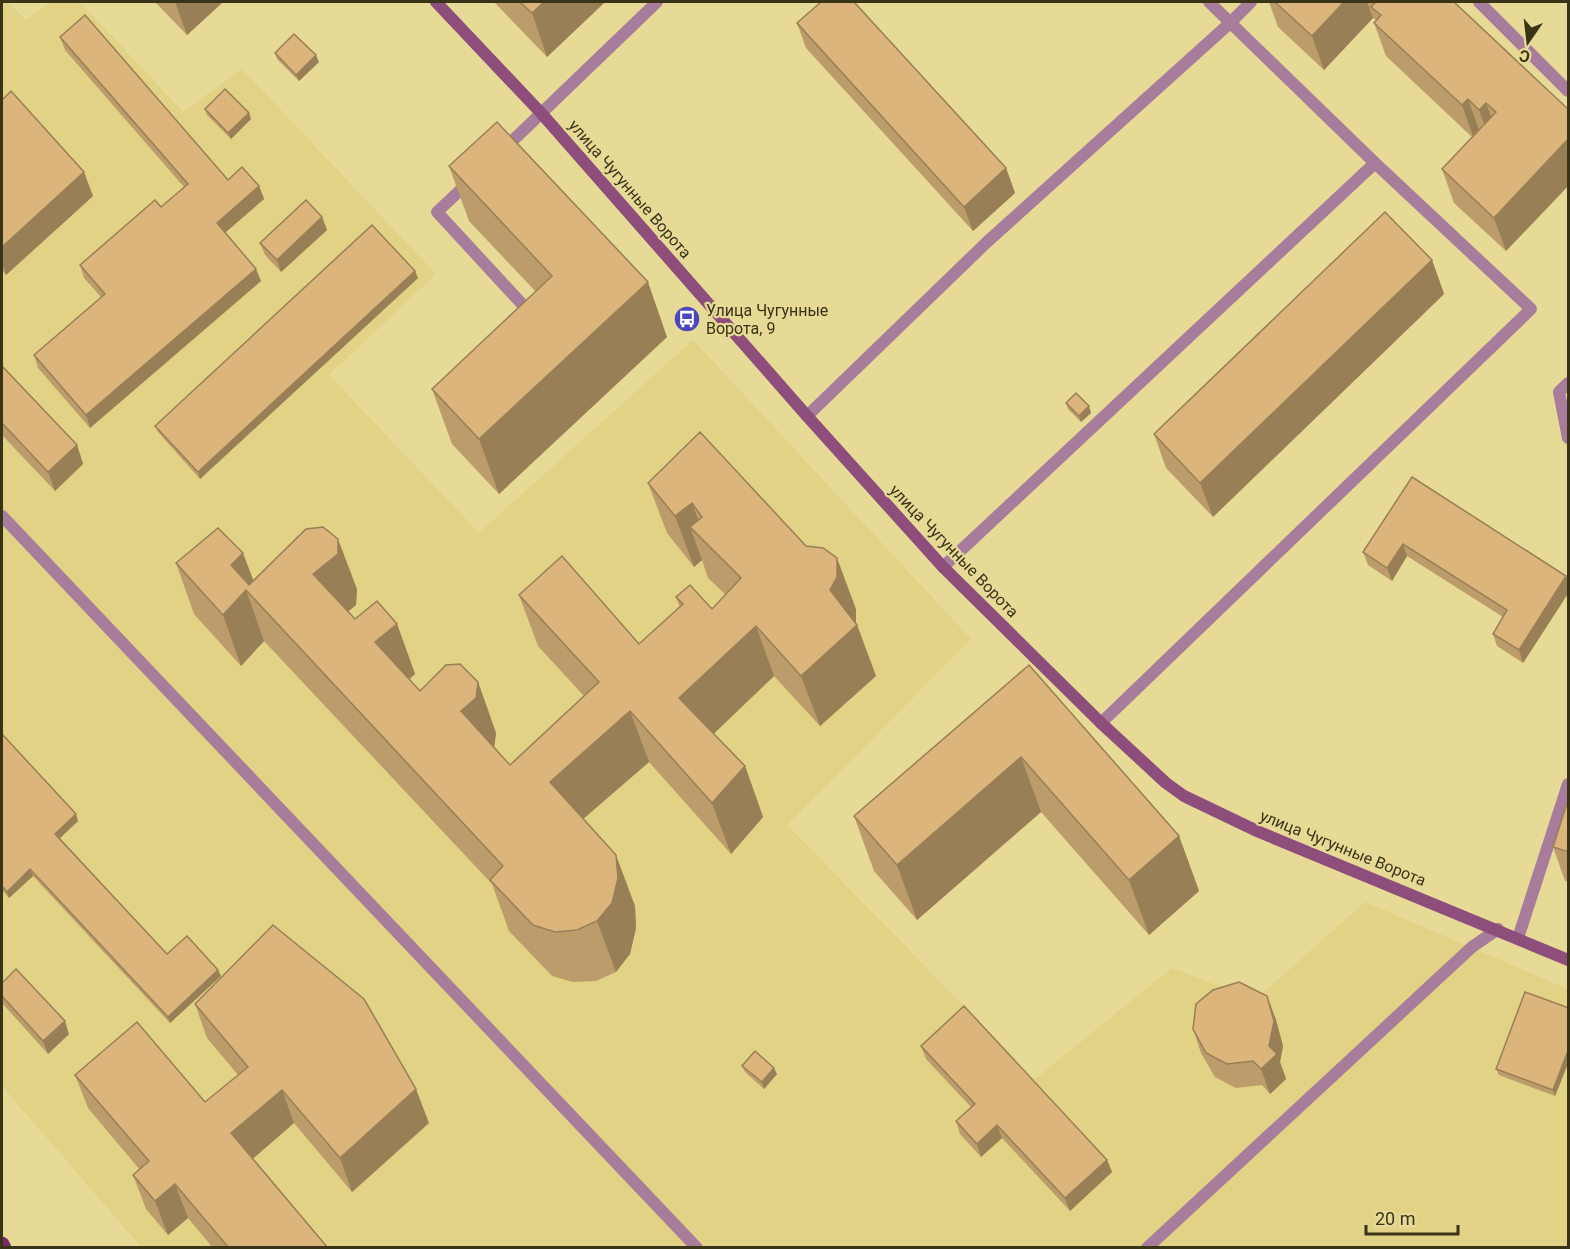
<svg xmlns="http://www.w3.org/2000/svg" width="1570" height="1249" font-family="Roboto,sans-serif">
  <style>
    .built { fill: #e1d286 }
    .lines { fill: none; stroke-linecap: round; stroke-linejoin: round }
    .lane { stroke: #a87c9b; stroke-width: 12 }
    .secondary { stroke: #8e4e7c; stroke-width: 12 }
    .primary { stroke: #792a66; stroke-width: 15 }
    .wall { fill: #bc9c6a }
    .shaded-wall { fill: #997f56 }
    .building { fill: #dbb57b; stroke: #997f56; stroke-width: 1.5 }
    .labels { text-anchor: middle; dominant-baseline: central; stroke-width: 4.5; stroke-linejoin: round; paint-order: stroke }
    .street-label { font-size: 16px; fill: #393318; stroke: #e7d996 }
    .poi-label { font-size: 16px; fill: #393318; stroke: #e7d996; text-anchor: start }
  </style>
  <rect width="100%" height="100%" fill="#e7d996"/>
  <polygon class="built" points="2,2 8,2 26,20 50,2 80,2 183,112 242,69 436,274 329,375 479,533 693,340 971,639 787,825 1035,1079 1172,968 1255,1000 1365,902 1568,989 1568,1247 141,1247 2,1086"/>
  <g class="lines">
    <g class="lane">
      <polyline points="1479,2 1568,91"/>
      <polyline points="503,150 657,2"/>
      <polyline points="470,181 437,212 533,316"/>
      <polyline points="1568,383 1559,392 1568,438"/>
      <polyline points="807,416 987,242 1230,23 1251,2"/>
      <polyline points="2,516 697,1248"/>
      <polyline points="943,567 1375,163"/>
      <polyline points="1101,723 1531,309 1375,163 1209,2"/>
      <polyline points="1518,938 1568,784"/>
      <polyline points="1147,1248 1472,947 1498,929"/>
    </g>
    <polyline class="secondary" points="436,2 542,114 807,416 943,567 1101,723 1166,783 1184,796 1257,831 1568,960"/>
    <polyline class="primary" points="2,1244 4,1248"/>
  </g>
  <g class="wall">
    <polygon points="155,2 223,2 187,35"/>
    <polygon points="494,2 605,2 547,57"/>
    <polygon points="1269,2 1454,2 1569,110 1569,185 1506,251 1454,203 1442,169 1472,137 1386,56 1374,23 1376,20 1373,18 1324,70 1278,27"/>
    <polygon points="797,23 1006,168 1015,193 973,231 806,48"/>
    <polygon points="60,37 228,180 259,186 264,199 225,233 261,281 90,428 38,368 34,355 101,297 84,278 80,265 161,207 184,187 65,50"/>
    <polygon points="275,53 319,62 299,81 277,59"/>
    <polygon points="2,100 93,196 6,275 2,270"/>
    <polygon points="205,109 251,119 231,139 207,115"/>
    <polygon points="449,166 667,337 499,494 452,444 432,389 536,292 469,221"/>
    <polygon points="322,217 327,230 281,272 265,255 260,243"/>
    <polygon points="1432,260 1444,294 1213,517 1166,468 1154,434"/>
    <polygon points="418,278 200,479 158,432 155,426"/>
    <polygon points="2,366 77,445 83,464 55,491 2,435"/>
    <polygon points="1066,403 1091,413 1081,422 1068,409"/>
    <polygon points="700,432 856,609 856,623 857,625 876,676 820,726 774,676 713,734 745,766 763,817 731,854 649,762 583,819 635,906 636,928 630,954 616,972 596,981 573,982 552,976 509,931 492,884 264,641 241,666 194,614 176,563 254,581 357,589 356,605 348,611 355,619 397,624 415,674 409,680 420,691 478,682 496,733 494,748 510,765 584,696 538,646 519,595 639,644 680,607 676,597 712,609 726,595 708,578 702,560 694,567 667,533 648,483"/>
    <polygon points="1412,477 1566,576 1569,582 1569,592 1523,663 1497,646 1493,634 1503,617 1407,556 1392,581 1368,565 1363,552"/>
    <polygon points="1029,665 1179,836 1199,891 1149,935 1041,812 917,920 874,871 854,816"/>
    <polygon points="2,734 78,821 60,838 167,954 218,970 221,976 170,1023 33,876 9,898 2,890"/>
    <polygon points="1569,797 1569,882 1565,881 1553,847"/>
    <polygon points="2,983 69,1034 48,1054 2,1003"/>
    <polygon points="1267,996 1276,1020 1283,1046 1280,1062 1286,1079 1270,1094 1262,1085 1236,1088 1215,1077 1201,1053 1193,1029"/>
    <polygon points="195,1004 429,1123 352,1192 294,1123 253,1159 328,1248 213,1248 188,1218 168,1235 146,1209 133,1175 140,1170 88,1108 75,1075 205,1102 238,1075 207,1038"/>
    <polygon points="1569,1008 1569,1061 1555,1096 1499,1075 1496,1069"/>
    <polygon points="921,1046 1107,1160 1112,1172 1070,1211 1002,1138 981,1157 960,1134 956,1121 971,1107 926,1059"/>
    <polygon points="742,1066 777,1074 764,1089 745,1072"/>
  </g>
  <g class="shaded-wall">
    <polygon points="175,2 223,2 187,35"/>
    <polygon points="544,2 605,2 547,57 532,13"/>
    <polygon points="1344,2 1367,2 1373,18 1324,70 1312,36"/>
    <polygon points="316,55 319,62 299,81 296,75"/>
    <polygon points="1468,99 1480,133 1474,139 1462,105"/>
    <polygon points="1486,103 1498,136 1491,143 1479,110"/>
    <polygon points="249,113 251,119 231,139 228,133"/>
    <polygon points="1569,138 1569,185 1506,251 1494,218"/>
    <polygon points="1006,168 1015,193 973,231 964,207"/>
    <polygon points="84,172 93,196 6,275 2,262 2,247"/>
    <polygon points="259,186 264,199 221,236 217,223"/>
    <polygon points="322,217 327,230 281,272 277,260"/>
    <polygon points="1432,260 1444,294 1213,517 1200,483"/>
    <polygon points="256,269 261,281 90,428 86,415"/>
    <polygon points="415,271 418,278 200,479 198,472"/>
    <polygon points="648,282 667,337 499,494 479,439"/>
    <polygon points="1089,406 1091,413 1081,422 1079,416"/>
    <polygon points="77,445 83,464 55,491 48,472"/>
    <polygon points="692,503 707,544 690,527 702,560 694,567 675,516"/>
    <polygon points="338,539 357,589 356,605 332,625 313,574"/>
    <polygon points="1403,544 1407,556 1392,581 1387,568"/>
    <polygon points="243,553 262,603 246,590 264,641 241,666 223,615 231,565"/>
    <polygon points="837,558 856,609 856,627 857,625 876,676 820,726 801,676 830,590"/>
    <polygon points="1566,576 1569,582 1569,592 1523,663 1519,650"/>
    <polygon points="397,624 415,674 393,692 375,642"/>
    <polygon points="756,626 774,676 698,749 679,698"/>
    <polygon points="478,682 496,733 494,748 461,711"/>
    <polygon points="630,711 649,762 568,832 550,782"/>
    <polygon points="1021,757 1041,812 917,920 897,865"/>
    <polygon points="745,766 763,817 731,854 712,803"/>
    <polygon points="76,814 78,821 58,840 55,834"/>
    <polygon points="1179,836 1199,891 1149,935 1129,880"/>
    <polygon points="616,855 635,906 636,928 630,954 616,972 597,921"/>
    <polygon points="30,869 33,876 9,898 7,892"/>
    <polygon points="218,970 221,976 170,1023 168,1017"/>
    <polygon points="1267,996 1276,1020 1283,1046 1280,1062 1286,1079 1270,1094 1261,1069 1269,1046"/>
    <polygon points="65,1021 69,1034 48,1054 43,1041"/>
    <polygon points="1569,1048 1569,1061 1555,1096 1553,1090"/>
    <polygon points="774,1068 777,1074 764,1089 762,1082"/>
    <polygon points="416,1089 429,1123 352,1192 340,1158"/>
    <polygon points="282,1090 294,1123 243,1167 231,1133"/>
    <polygon points="997,1125 1002,1138 981,1157 977,1144"/>
    <polygon points="1107,1160 1112,1172 1070,1211 1065,1198"/>
    <polygon points="175,1184 188,1218 168,1235 155,1201"/>
  </g>
  <g class="building">
    <polygon points="520,2 544,2 532,13"/>
    <polygon points="821,2 854,2 1006,168 964,207 797,23"/>
    <polygon points="1275,2 1344,2 1312,36"/>
    <polygon points="1376,2 1454,2 1569,110 1569,138 1494,218 1442,169 1496,112 1486,103 1479,110 1468,99 1462,105 1374,23 1381,15 1371,7"/>
    <polygon points="85,15 228,180 242,167 259,186 217,223 256,269 86,415 34,355 105,294 80,265 155,200 161,207 188,184 60,37"/>
    <polygon points="294,34 316,55 296,75 275,53"/>
    <polygon points="225,89 249,113 228,133 205,109"/>
    <polygon points="11,91 84,172 2,247 2,100"/>
    <polygon points="497,122 648,282 479,439 432,389 552,276 449,166"/>
    <polygon points="306,200 322,217 277,260 260,243"/>
    <polygon points="1385,212 1432,260 1200,483 1154,434"/>
    <polygon points="372,225 415,271 198,472 155,426"/>
    <polygon points="2,366 77,445 48,472 2,423"/>
    <polygon points="1076,393 1089,406 1079,416 1066,403"/>
    <polygon points="700,432 806,546 823,548 837,558 837,577 830,590 857,625 801,676 756,626 679,698 745,766 712,803 630,711 550,782 616,855 618,878 612,903 597,921 577,930 555,932 533,925 490,880 503,866 246,590 223,615 176,563 218,528 243,553 231,565 249,585 306,529 323,527 338,539 338,554 313,574 355,619 377,601 397,624 375,642 420,691 446,665 460,664 478,682 476,698 461,711 510,765 599,682 519,595 562,556 639,644 683,604 676,597 690,585 712,609 741,578 690,527 702,517 692,503 675,516 648,483"/>
    <polygon points="1412,477 1566,576 1519,650 1493,634 1507,610 1403,544 1387,568 1363,552"/>
    <polygon points="1029,665 1179,836 1129,880 1021,757 897,865 854,816"/>
    <polygon points="2,734 76,814 55,834 167,954 187,936 218,970 168,1017 30,869 7,892 2,886"/>
    <polygon points="1569,797 1569,852 1553,847"/>
    <polygon points="273,925 364,999 416,1089 340,1158 282,1090 231,1133 328,1248 229,1248 175,1184 155,1201 133,1175 149,1161 75,1075 137,1022 205,1102 248,1067 195,1004"/>
    <polygon points="16,969 65,1021 43,1041 2,996 2,983"/>
    <polygon points="1239,982 1267,996 1274,1021 1269,1046 1277,1054 1261,1069 1253,1061 1227,1064 1206,1053 1193,1029 1196,1004 1213,990"/>
    <polygon points="1525,992 1569,1008 1569,1048 1553,1090 1496,1069"/>
    <polygon points="964,1006 1107,1160 1065,1198 997,1125 977,1144 956,1121 975,1104 921,1046"/>
    <polygon points="755,1051 774,1068 762,1082 742,1066"/>
  </g>
  <defs>
    <symbol id="bus-disc" viewBox="-11 -11 22 22"><circle r="9.5" fill="#4a47bd" stroke="#e7d996"/><path d="M-5-6H5V4H4V6H2V4H-2V6H-4V4H-5ZM-3.5-4V0h7V-4ZM-3.5 1.2v1.5H-2V1.2ZM2 1.2v1.5H3.5V1.2Z" fill="#fff"/></symbol>
  </defs>
  <g fill-rule="evenodd">
    <use href="#bus-disc" x="672" y="304" width="30" height="30"/>
  </g>
  <g class="labels">
    <g class="street-label">
      <text transform="translate(630 189) rotate(49)">улица Чугунные Ворота</text>
      <text transform="translate(954 551) rotate(46)">улица Чугунные Ворота</text>
      <text transform="translate(1343 848) rotate(22)">улица Чугунные Ворота</text>
    </g>
    <g class="poi-label">
      <text x="706" y="310">Улица Чугунные<tspan x="706" dy="18">Ворота, 9</tspan></text>
    </g>
  </g>
  <rect width="1570" height="1249" fill="none" stroke="#393318" stroke-width="6"/>
  <g transform="translate(1528 42) rotate(194)" stroke="#e7d996" stroke-width="4.5" paint-order="stroke">
  <path d="M0-4.5L10 22L0 15L-10 22Z" fill="#393318"/>
  <text y="-9" font-size="16" font-weight="bold" text-anchor="middle" fill="#393318">С</text>
  </g>
  <path d="M1366 1225v9h92v-9" fill="none" stroke="#393318" stroke-width="3"/>
  <text x="1375" y="1225" font-size="18" fill="#393318" stroke="#e7d996" stroke-width="4.5" paint-order="stroke">20 m</text>
</svg>
